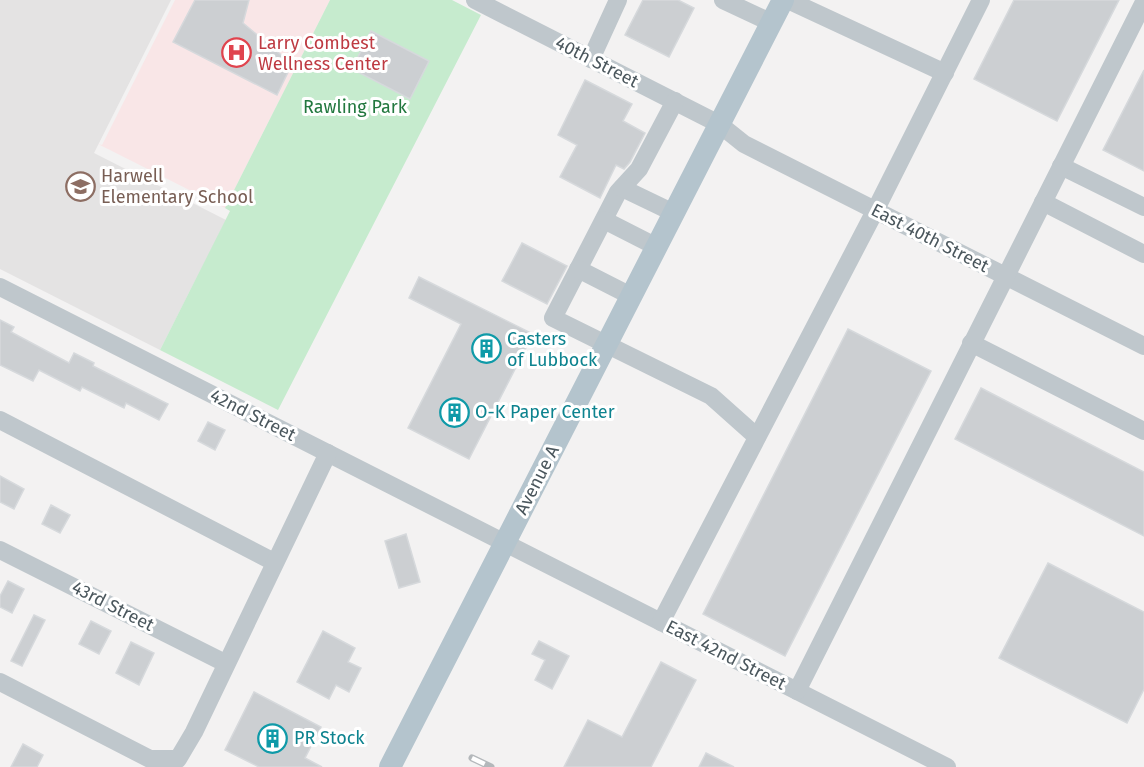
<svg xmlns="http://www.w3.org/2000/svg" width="1144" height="767" font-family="'Fira Sans',sans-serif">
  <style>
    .education { fill: #e4e3e3 }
    .medical { fill: #f9e6e7 }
    .green { fill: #c6ebce }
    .building { fill: #cccfd2; stroke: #d6d9dc; stroke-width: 1.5 }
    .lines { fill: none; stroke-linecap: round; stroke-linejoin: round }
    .minor { stroke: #bfc7cc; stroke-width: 18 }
    .major { stroke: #b4c4cd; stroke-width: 22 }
    .rail-casing { stroke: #b4b8bb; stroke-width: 7 }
    .rail { stroke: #fff; stroke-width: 4.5; stroke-dasharray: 14; stroke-linecap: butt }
    .labels { text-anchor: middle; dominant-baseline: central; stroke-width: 6; stroke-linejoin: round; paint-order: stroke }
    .health-label { font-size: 18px; fill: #be3a42; stroke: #fff; text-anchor: start }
    .street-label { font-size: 18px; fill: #4b575d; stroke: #fff }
    .park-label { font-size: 18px; fill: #22783f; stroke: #fff }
    .education-label { font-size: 18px; fill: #785e54; stroke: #fff; text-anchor: start }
    .culture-label { font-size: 18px; fill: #0d838f; stroke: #fff; text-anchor: start }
  </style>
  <rect width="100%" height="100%" fill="#f3f2f2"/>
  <polygon class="education" points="0,0 171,0 94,153 226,220 160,350 0,269"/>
  <polygon class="medical" points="175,0 330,0 225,208 98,144 102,145"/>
  <polygon class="green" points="330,0 452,0 481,15 278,410 160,350 230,211 225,208"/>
  <g class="building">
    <polygon points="195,0 249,0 243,23 292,64 277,95 173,42"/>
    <polygon points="643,0 678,0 694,8 669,57 625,35"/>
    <polygon points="1014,0 1119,0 1057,121 974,79"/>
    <polygon points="371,31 429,61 410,99 352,69"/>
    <polygon points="1144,70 1144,171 1103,150"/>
    <polygon points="585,80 632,104 623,121 645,133 630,162 624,169 616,165 600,198 560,177 577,145 558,135"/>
    <polygon points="522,243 567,266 547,304 502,281"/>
    <polygon points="419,277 533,334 469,459 408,428 461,324 409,298"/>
    <polygon points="0,320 14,327 11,332 69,363 74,353 94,363 93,366 168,404 159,420 126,403 124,408 82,387 80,391 39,370 33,381 0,365"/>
    <polygon points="848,329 931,371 785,656 703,614"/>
    <polygon points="981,388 1144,472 1144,536 955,439"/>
    <polygon points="208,422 225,430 215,450 198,441"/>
    <polygon points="0,476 24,489 14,509 0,502"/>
    <polygon points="51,505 70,515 60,533 42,524"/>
    <polygon points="406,534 420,582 399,588 385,541"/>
    <polygon points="1048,563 1144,612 1144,689 1127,723 999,658"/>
    <polygon points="8,581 24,589 12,613 0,607 0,596"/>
    <polygon points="34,615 45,620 22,666 11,661"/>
    <polygon points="91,621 111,631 99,654 79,644"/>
    <polygon points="323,631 355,648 348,662 361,668 349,692 336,685 329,699 297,682"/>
    <polygon points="539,641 569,656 552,689 535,680 545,660 532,654"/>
    <polygon points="131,642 154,653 139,685 116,673"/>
    <polygon points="661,662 696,680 651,767 564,767 588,720 622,737"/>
    <polygon points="254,692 321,727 305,758 322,767 259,767 225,750"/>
    <polygon points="23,744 43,755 37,767 11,767"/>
    <polygon points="706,753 734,767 699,767"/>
  </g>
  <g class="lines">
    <g class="minor">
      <polyline points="475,0 719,124 744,144 1144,346"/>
      <polyline points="723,0 772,23"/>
      <polyline points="788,0 945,73"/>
      <polyline points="591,59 618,0"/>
      <polyline points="675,101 639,169 618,192 553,318 711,396 757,437"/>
      <polyline points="1061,166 1144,207"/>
      <polyline points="622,188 674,213"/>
      <polyline points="1043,202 1144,254"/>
      <polyline points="604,220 657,247"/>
      <polyline points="578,269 631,296"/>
      <polyline points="0,287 947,767"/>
      <polyline points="971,343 1144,431"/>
      <polyline points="0,420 274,562"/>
      <polyline points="0,550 225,663"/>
      <polyline points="661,622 875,211 981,0"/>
      <polyline points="0,682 150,759 178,759 194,732 328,453"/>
      <polyline points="797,691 1144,2"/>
    </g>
    <polyline class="major" points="390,767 783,0"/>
    <defs>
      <polyline id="rail" points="472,758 491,767"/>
    </defs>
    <use href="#rail" class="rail-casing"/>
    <use href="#rail" class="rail"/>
  </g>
  <defs>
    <symbol id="hospital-ring" viewBox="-11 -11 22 22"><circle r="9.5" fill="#fff" stroke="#e0444e" stroke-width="1.5"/><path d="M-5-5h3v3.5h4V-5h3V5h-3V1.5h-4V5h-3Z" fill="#e0444e"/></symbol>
    <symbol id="school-ring" viewBox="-11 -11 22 22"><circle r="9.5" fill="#fff" stroke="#8d6e63" stroke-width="1.5"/><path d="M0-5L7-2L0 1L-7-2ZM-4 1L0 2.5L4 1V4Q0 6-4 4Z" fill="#8d6e63"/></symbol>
    <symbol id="building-ring" viewBox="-11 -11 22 22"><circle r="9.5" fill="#fff" stroke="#0f9aa8" stroke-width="1.5"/><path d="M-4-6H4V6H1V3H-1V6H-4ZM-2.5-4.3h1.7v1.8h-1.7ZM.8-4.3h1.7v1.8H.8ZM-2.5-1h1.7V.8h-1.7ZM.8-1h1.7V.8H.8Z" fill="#0f9aa8"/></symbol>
  </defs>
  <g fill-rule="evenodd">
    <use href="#hospital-ring" x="220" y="36" width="33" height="33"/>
    <use href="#school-ring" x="64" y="170" width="33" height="33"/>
    <use href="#building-ring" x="470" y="332" width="33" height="33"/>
    <use href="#building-ring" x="438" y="396" width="33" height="33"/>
    <use href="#building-ring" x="256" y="722" width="33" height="33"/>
  </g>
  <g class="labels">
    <g class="health-label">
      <text x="258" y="43">Larry Combest<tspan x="258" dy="21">Wellness Center</tspan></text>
    </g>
    <g class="street-label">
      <text transform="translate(597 62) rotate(27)">40th Street</text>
      <text transform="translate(930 238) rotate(27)">East 40th Street</text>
      <text transform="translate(253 415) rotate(27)">42nd Street</text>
      <text transform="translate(537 480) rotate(-63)">Avenue A</text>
      <text transform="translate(113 606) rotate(27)">43rd Street</text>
      <text transform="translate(726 655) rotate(27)">East 42nd Street</text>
    </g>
    <g class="park-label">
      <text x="355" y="107">Rawling Park</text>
    </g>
    <g class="education-label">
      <text x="101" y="176">Harwell<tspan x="101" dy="21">Elementary School</tspan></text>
    </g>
    <g class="culture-label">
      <text x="507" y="339">Casters<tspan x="507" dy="21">of Lubbock</tspan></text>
      <text x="475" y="412">O-K Paper Center</text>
      <text x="294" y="738">PR Stock</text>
    </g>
  </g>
</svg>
